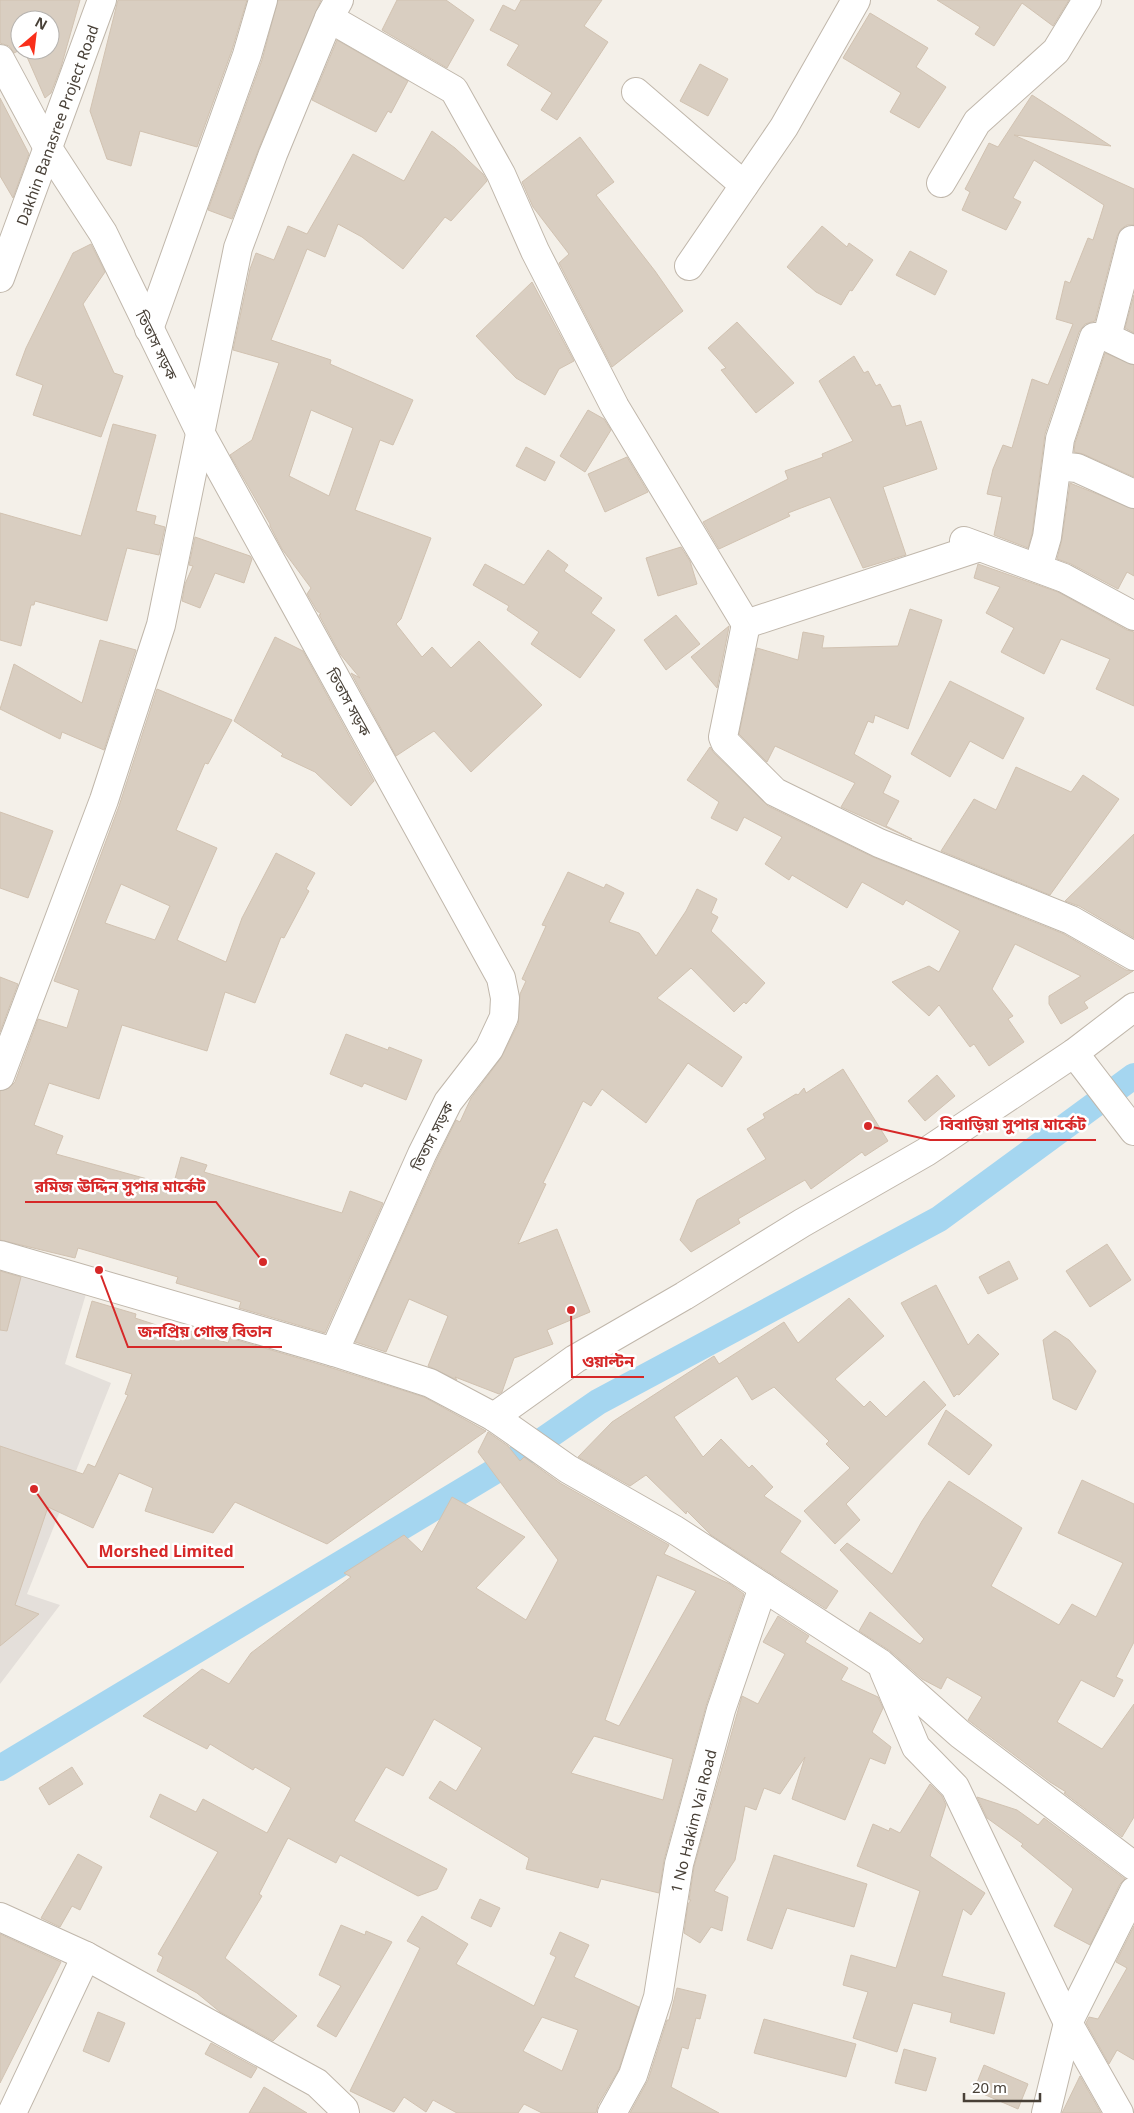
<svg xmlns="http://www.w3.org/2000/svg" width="1134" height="2113" font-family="'Noto Sans','Noto Sans Bengali',sans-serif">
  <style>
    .industrial { fill: #e4dfda }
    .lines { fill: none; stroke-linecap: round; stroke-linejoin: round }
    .canal { stroke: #a5d6f0; stroke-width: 26 }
    .building { fill: #d9cec1; stroke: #d1c2b1; fill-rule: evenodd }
    .minor-casing { stroke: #c0b7ab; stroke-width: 30 }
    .minor { stroke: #fff; stroke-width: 28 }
    .labels { text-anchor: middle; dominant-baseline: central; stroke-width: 5; stroke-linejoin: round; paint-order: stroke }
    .street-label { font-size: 15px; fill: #484037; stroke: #fff }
    .leader { fill: none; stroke: #d62828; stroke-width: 2 }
    .callout-dot { fill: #d62828; stroke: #fff; stroke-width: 2 }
    .callout-label { font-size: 16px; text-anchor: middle; font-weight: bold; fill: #d62828; stroke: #fff; stroke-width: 5; stroke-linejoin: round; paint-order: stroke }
  </style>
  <rect width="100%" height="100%" fill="#f4f0e9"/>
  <polygon class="industrial" points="0,1265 86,1294 65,1364 111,1383 27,1594 60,1605 0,1684"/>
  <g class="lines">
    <polyline class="canal" points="0,1768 517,1458 598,1402 939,1219 1134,1076"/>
  </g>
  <g class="building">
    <polygon points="0,0 80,0 61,67 51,93 45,98 24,50 50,50 50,20 20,20 20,50 14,53 9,46 0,43"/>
    <polygon points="118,0 247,0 232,50 197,147 140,131 131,166 107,159 90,111"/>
    <polygon points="278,0 321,0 259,148 232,219 208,210 262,60"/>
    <polygon points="397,0 446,0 474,20 447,68 382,30"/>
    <polygon points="521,0 602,0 584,26 608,42 557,120 541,110 552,93 507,65 519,45 490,30 503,5 515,11"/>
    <polygon points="937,0 1069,0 1053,26 1022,3 994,46 975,34 980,27"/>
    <polygon points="870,13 928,48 916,67 946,87 919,128 890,112 901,93 843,58"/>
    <polygon points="337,40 408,81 391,113 388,111 376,132 312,100"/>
    <polygon points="700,64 728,79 708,116 680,101"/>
    <polygon points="1032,95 1111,146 1014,135 1134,189 1134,225 1127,225 1121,229 1117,236 1095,321 1085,324 1079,332 1045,434 1032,534 1028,548 994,535 1002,497 987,494 993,469 1003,445 1012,448 1032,379 1048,385 1073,324 1056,319 1065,281 1070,283 1088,238 1093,240 1104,205 1034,160 1013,198 1021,202 1006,230 962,210 970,192 965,189 989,143 998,147"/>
    <polygon points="0,98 29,154 13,198 0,176"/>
    <path d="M432 131 455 148 483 174 487 181 451 221 445 217 403 269 362 237 338 224 325 257 307 249 271 340 331 360 330 364 413 400 393 445 380 440 355 510 431 538 401 619 396 624 422 657 432 647 451 668 479 641 542 705 471 772 434 731 396 756 351 673 360 678 340 654 319 615 321 614 317 611 307 594 311 588 282 549 270 526V524L230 455 252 440 279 363 233 350 250 269 256 253 274 260 288 226 307 234 353 154 404 181ZM311 410 353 428 329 496 289 476Z"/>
    <polygon points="580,137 614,182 596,195 655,271 683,311 612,367 559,263 569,254 533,207 522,182"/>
    <polygon points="822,226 847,247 849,243 873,260 852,291 850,290 841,305 816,292 787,267"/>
    <polygon points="91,244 105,272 83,304 114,373 123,376 101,437 33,415 43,385 16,375 26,348 73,253"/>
    <polygon points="910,251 947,271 935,295 896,275"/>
    <polygon points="532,282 574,361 559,369 545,395 516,378 476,336"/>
    <polygon points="1134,295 1134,333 1125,328"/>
    <polygon points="737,322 794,383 756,413 721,370 726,368 708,348"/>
    <polygon points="1105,353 1134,365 1134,477 1083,454 1074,452 1075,443"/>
    <polygon points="854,356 864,373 868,371 876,386 880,384 892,407 900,405 906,426 921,421 937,469 883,487 906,555 863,568 830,497 788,513 790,516 719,549 703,522 788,479 785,471 823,457 822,454 853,441 819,381"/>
    <polygon points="588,410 604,419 611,430 585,472 560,456"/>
    <polygon points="113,424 156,435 136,511 156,516 154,524 165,527 159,555 127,548 107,621 35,601 34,605 31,605 21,646 0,640 0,513 81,536"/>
    <polygon points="526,447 555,462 545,481 516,466"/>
    <polygon points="627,457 648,492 605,512 588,474"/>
    <polygon points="1070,483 1134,509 1134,576 1127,572 1118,589 1071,564 1057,559 1062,539"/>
    <polygon points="195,537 250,556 252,559 244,583 215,573 200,608 182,601 185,584 193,566 189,565"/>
    <polygon points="681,547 690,561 697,584 658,596 646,558"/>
    <polygon points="548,550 568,565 564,571 602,598 591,613 615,630 580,678 531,644 539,632 507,610 509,606 473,585 485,564 524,585"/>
    <polygon points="978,564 1058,592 1127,630 1134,632 1134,706 1096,689 1110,659 1061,639 1044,674 1001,652 1014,628 986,613 1000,587 974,578"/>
    <polygon points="910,609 942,620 908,729 875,715 873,723 868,721 854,754 891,776 883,793 899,801 886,826 912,839 841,807 855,783 775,746 767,762 739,734 757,648 798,660 803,632 824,636 822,648 898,646"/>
    <polygon points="676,615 700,644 666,670 644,640"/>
    <polygon points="729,626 729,627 717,688 691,657"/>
    <polygon points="275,637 303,651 374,781 351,806 315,772 281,756 283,754 234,721"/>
    <polygon points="100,640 136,650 104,750 62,732 60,739 0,709 14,664 82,703"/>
    <polygon points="950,681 1024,718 1003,759 970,741 950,777 911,754"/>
    <path d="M157 689 232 720 208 764 205 763 176 830 217 848 177 940 226 962 242 918 276 853 315 873 306 889 309 891 284 938 281 937 255 1003 225 992 207 1051 122 1025 99 1099 49 1083 34 1125 63 1136 56 1154 173 1186 181 1157 207 1165 204 1172 342 1213 350 1191 383 1203 325 1333 239 1308 241 1302 176 1283 178 1277 78 1248 75 1258 0 1240V1091L9 1088 15 1082 38 1019 67 1028 79 990 54 981 119 806ZM121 884 170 906 155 940 105 923Z"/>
    <polygon points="710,747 714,753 768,806 873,857 1064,934 1126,970 1133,971 1084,1002 1088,1008 1061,1024 1049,1004 1049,996 1081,976 1015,944 992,989 1013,1016 1008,1019 1024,1042 989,1066 974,1044 970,1047 939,1005 929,1016 892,982 929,966 939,972 960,931 906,900 903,905 862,882 847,908 792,875 789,880 765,864 782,837 744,817 737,831 711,818 719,802 687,780"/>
    <polygon points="1016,767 1071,792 1083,775 1119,799 1050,895 941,851 974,799 996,810"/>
    <polygon points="0,812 53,831 28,898 0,888"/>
    <polygon points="1134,834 1134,938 1079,906 1065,901"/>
    <polygon points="568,872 604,888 606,884 624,893 609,922 639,933 656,956 686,911 697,889 717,899 711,913 718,917 711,931 765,983 746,1004 744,1002 734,1012 691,968 657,998 742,1057 722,1087 688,1063 646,1123 602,1089 591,1106 583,1101 543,1183 546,1184 518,1244 557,1229 590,1312 547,1330 553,1344 514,1358 502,1392 499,1394 455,1377 457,1380 428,1366 448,1316 409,1299 386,1352 355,1342 436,1161 456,1120 460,1122 471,1098 501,1058 518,1024 520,994 526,981 522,979 546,926 542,925"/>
    <polygon points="0,977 18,984 0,1032"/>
    <polygon points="346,1034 388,1050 389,1047 422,1060 406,1100 364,1083 362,1087 330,1074"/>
    <polygon points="843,1069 888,1141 865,1156 862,1152 811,1189 805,1180 738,1219 740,1223 691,1252 680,1240 697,1200 766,1159 747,1129 765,1118 763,1114 796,1094 798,1095 804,1088 806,1093"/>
    <polygon points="937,1075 955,1096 925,1121 908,1101"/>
    <polygon points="1107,1244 1131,1280 1090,1307 1066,1271"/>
    <polygon points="1009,1261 1018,1279 988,1294 979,1277"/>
    <polygon points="0,1271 21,1277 7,1331 0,1330"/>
    <polygon points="936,1285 968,1345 978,1334 999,1354 959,1395 957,1394 954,1397 901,1303"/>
    <polygon points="849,1298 884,1336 835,1379 864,1407 870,1401 886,1417 924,1381 946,1405 846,1504 860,1520 835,1544 804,1511 850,1468 826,1444 829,1441 774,1387 752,1400 737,1376 674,1417 703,1457 721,1439 749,1468 752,1465 773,1487 764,1496 801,1521 780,1552 838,1591 826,1609 711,1535 687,1511 686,1514 646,1475 630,1486 578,1457 612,1422 714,1356 719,1364 784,1322 798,1343"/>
    <polygon points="92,1301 136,1314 135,1318 187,1335 188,1330 228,1343 230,1338 329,1367 424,1397 486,1431 327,1544 235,1502 213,1533 145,1511 153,1488 119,1473 93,1528 48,1507 15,1605 39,1614 0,1646 0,1446 83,1474 88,1464 95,1467 128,1395 125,1394 132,1374 76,1357"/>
    <polygon points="1055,1331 1069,1340 1096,1371 1076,1410 1053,1399 1043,1340"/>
    <polygon points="946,1410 992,1445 969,1475 928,1444"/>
    <path d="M488 1432 508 1446 520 1461 524 1457 560 1483 669 1545 664 1554 730 1584 744 1594 706 1706 664 1860 659 1893 601 1879 598 1888 526 1869 529 1858 429 1798 440 1781 456 1791 482 1748 434 1719 403 1776 386 1767 354 1821 447 1869 437 1889 418 1896 340 1855 336 1863 288 1838 259 1894 262 1896 225 1958 297 2016 273 2041 220 2012 197 1993 157 1971 163 1957 158 1954 218 1852 150 1817 160 1794 196 1812 203 1799 267 1833 291 1788 255 1767 253 1770 210 1744 207 1749 143 1716 202 1669 229 1684 251 1653 351 1577 344 1573 404 1535 422 1552 452 1497 525 1537 476 1588 526 1620 558 1560 478 1452ZM657 1575 696 1591 619 1726 605 1720ZM594 1736 673 1759 663 1800 571 1773Z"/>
    <polygon points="1082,1480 1134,1504 1134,1642 1116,1677 1123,1680 1114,1697 1081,1680 1057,1722 1102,1749 1134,1704 1134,1817 1122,1837 1064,1793 1066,1792 1050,1782 968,1720 982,1697 947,1677 941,1689 922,1679 890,1651 859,1631 870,1612 920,1644 924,1639 840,1550 847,1543 892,1574 922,1521 949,1481 1022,1528 991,1586 1059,1625 1072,1604 1096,1617 1123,1563 1058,1533"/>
    <polygon points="778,1616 809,1636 805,1642 848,1668 841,1680 878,1697 883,1708 872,1732 891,1747 885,1764 870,1758 845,1820 792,1799 805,1757 780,1794 764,1788 756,1810 745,1806 735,1860 714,1891 728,1897 722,1931 711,1927 700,1943 684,1933 688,1904 691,1900 689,1900 694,1867 742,1696 758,1704 785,1654 763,1642"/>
    <polygon points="72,1767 83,1784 49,1805 39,1788"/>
    <polygon points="930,1784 942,1796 946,1805 930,1856 985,1893 971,1915 963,1909 942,1976 1005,1993 994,2034 950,2022 952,2013 913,2003 897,2052 853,2038 868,1992 843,1985 851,1955 896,1968 920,1891 857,1866 873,1824 889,1831 890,1828 900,1833"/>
    <polygon points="977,1797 1017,1810 1038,1825 1044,1818 1125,1879 1120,1884 1090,1945 1054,1926 1073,1889 1021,1846 1023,1844 987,1818"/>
    <polygon points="78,1854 102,1867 80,1910 72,1906 60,1927 41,1918"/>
    <polygon points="774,1855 867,1884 854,1927 787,1908 772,1949 747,1940"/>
    <polygon points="480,1899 500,1908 491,1927 471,1918"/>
    <path d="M422 1916 468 1944 456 1964 534 2006 556 1957 550 1954 560 1932 589 1945 574 1977 639 2007 619 2069 598 2105 596 2113H542L524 2104 518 2113H457L433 2100 426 2112 404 2097 394 2112 350 2091 420 1948 407 1941ZM542 2017 578 2030 562 2071 523 2051Z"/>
    <polygon points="341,1925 365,1935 366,1931 392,1942 336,2037 317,2026 341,1986 319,1975"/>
    <polygon points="1134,1926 1134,2060 1117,2050 1109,2064 1086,2023 1089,2017 1098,2019 1127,1968 1116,1962"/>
    <polygon points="0,1934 61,1962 0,2083"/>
    <polygon points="677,1988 706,1995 700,2019 696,2018 688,2049 682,2047 671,2087 719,2113 630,2113 648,2080 667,2020 669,2020"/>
    <polygon points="98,2012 125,2023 109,2062 83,2051"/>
    <polygon points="764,2019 856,2044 846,2077 754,2053"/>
    <polygon points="211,2043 257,2068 251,2078 205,2054"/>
    <polygon points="904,2049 936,2058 926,2091 895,2083"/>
    <polygon points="984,2065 1028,2084 1018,2109 974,2090"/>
    <polygon points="1080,2076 1101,2113 1062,2113"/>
    <polygon points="264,2087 307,2113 249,2113"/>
  </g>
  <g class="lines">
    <defs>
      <g id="minor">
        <polyline points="329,18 454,90 501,174 535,251 615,407 746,624 980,547"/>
        <polyline points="0,59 49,150 103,233 201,434 501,978 505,998 504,1017 489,1049 448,1102 422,1154 334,1352"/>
        <polyline points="636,92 744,185"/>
        <polyline points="941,183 977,122 1056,51 1087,0"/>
        <polyline points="689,266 784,127 856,0"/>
        <polyline points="0,278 102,0"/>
        <polyline points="149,329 247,55 263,0"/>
        <polyline points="1107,337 1134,350"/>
        <polyline points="1057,466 1077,468 1134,494"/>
        <polyline points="964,541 1064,578 1134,616"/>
        <polyline points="1038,568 1047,537 1060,439 1094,337 1107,337 1132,240"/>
        <polyline points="746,624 723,737 725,742 775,792 879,843 1071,920 1134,956"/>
        <polyline points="1074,1053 1134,1131"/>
        <polyline points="0,1076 104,800 161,625 238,248 273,154 329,18 339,0"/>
        <polyline points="0,1255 334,1352 430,1383 494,1417 568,1469 675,1530 880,1663 960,1734 1134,1866"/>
        <polyline points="494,1417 575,1359 684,1296 802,1223 926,1152 1074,1053 1134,1007"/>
        <polyline points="884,1671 916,1747 955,1787 1068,2023 1119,2113"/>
        <polyline points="0,1917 86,1956 317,2083 344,2109 345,2113"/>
        <polyline points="12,2113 86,1956"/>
        <polyline points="612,2113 633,2075 658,1997 679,1864 721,1710 763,1587"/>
        <polyline points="1046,2113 1068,2023 1134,1891"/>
      </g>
    </defs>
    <use href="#minor" class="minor-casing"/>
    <use href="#minor" class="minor"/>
  </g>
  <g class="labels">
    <g class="street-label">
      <text transform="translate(57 125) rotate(-70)">Dakhin Banasree Project Road</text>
      <text transform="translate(157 345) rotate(64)">তিতাস সড়ক</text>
      <text transform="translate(349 702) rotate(61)">তিতাস সড়ক</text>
      <text transform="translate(432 1136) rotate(-63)">তিতাস সড়ক</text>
      <text transform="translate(693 1821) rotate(-76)">1 No Hakim Vai Road</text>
    </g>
  </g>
  <path class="leader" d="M868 1126L930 1140H1096M263 1262L216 1202H25M99 1270L128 1347H282M571 1310L572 1377H644M34 1489L88 1567H244"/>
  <g class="callout-dot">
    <circle cx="868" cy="1126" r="5"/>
    <circle cx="263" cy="1262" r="5"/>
    <circle cx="99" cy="1270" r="5"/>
    <circle cx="571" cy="1310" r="5"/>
    <circle cx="34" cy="1489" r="5"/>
  </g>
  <g class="callout-label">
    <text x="1013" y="1130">বিবাড়িয়া সুপার মার্কেট</text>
    <text x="120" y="1192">রমিজ ঊদ্দিন সুপার মার্কেট</text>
    <text x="205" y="1337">জনপ্রিয় গোস্ত বিতান</text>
    <text x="608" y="1367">ওয়াল্টন</text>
    <text x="166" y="1557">Morshed Limited</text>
  </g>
  <g transform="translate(35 35) rotate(28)"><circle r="24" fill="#ffffff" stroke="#b6b3af"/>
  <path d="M0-4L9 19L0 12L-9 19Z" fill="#f92f1a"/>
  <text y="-8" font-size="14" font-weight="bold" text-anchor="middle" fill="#484037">N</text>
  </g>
  <path d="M964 2093v8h76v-8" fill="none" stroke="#484037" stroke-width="2.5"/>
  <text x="972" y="2093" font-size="15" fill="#484037" stroke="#ffffff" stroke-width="4" paint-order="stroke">20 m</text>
</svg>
